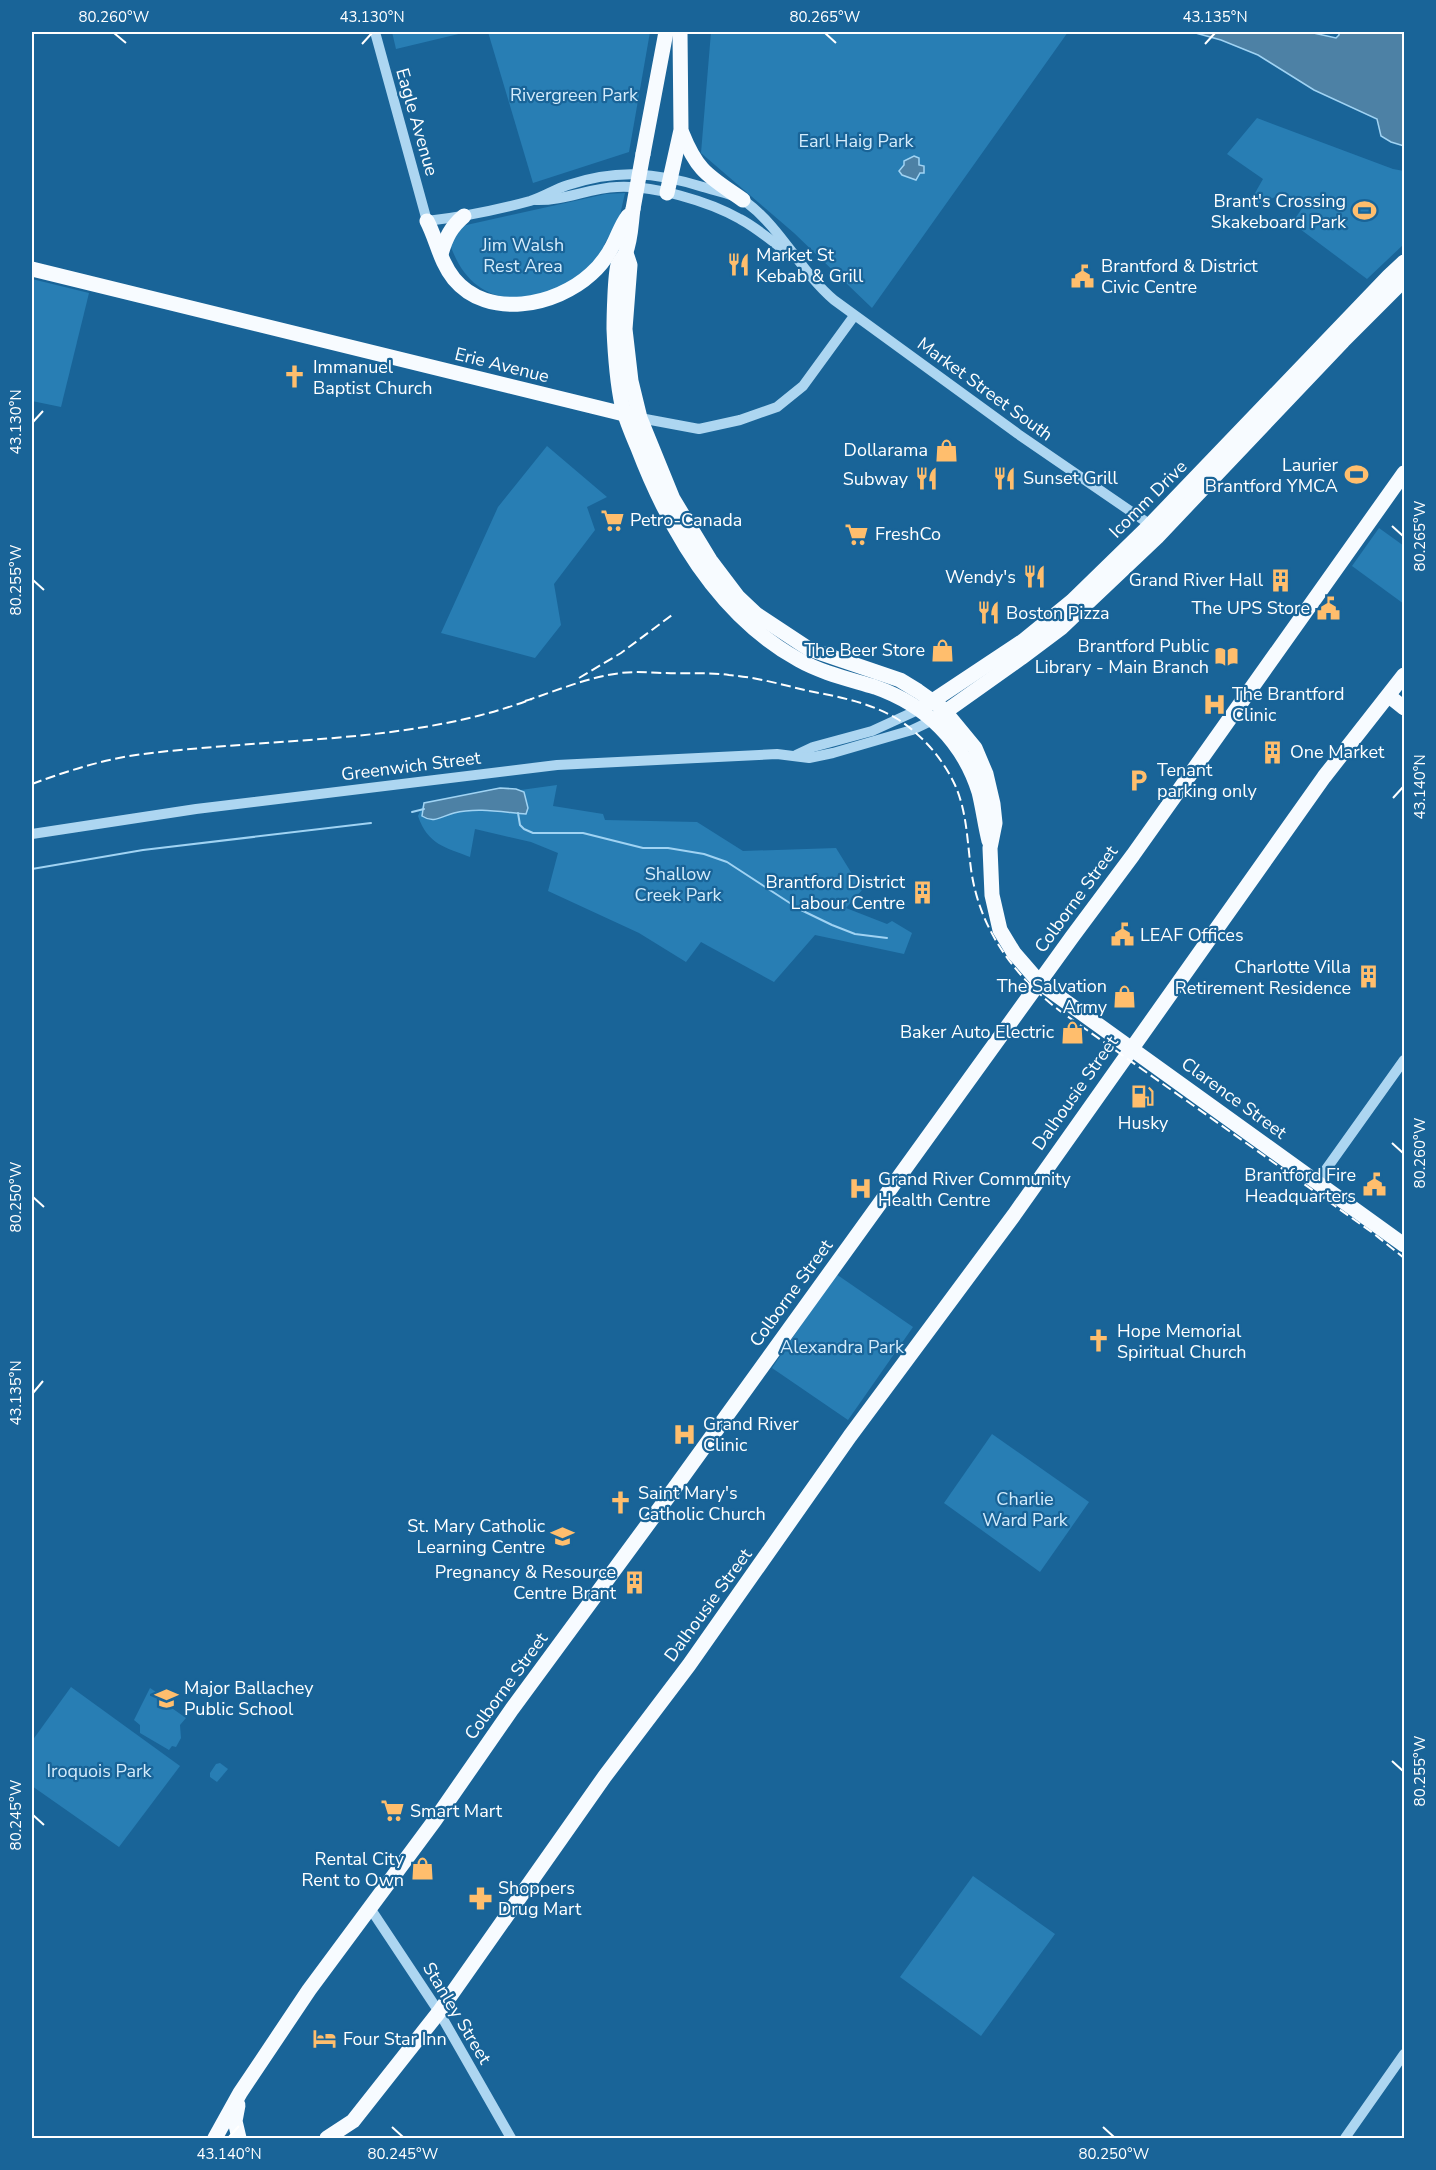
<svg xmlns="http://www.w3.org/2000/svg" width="1436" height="2170" font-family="'Nunito Sans',sans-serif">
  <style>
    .green { fill: #287eb4 }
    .water { fill: #4d81a5; stroke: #a0d3f3; stroke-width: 1.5 }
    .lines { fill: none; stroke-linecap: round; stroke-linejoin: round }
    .stream { stroke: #a0d3f3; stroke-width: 2 }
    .minor { stroke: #add6f1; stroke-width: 10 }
    .major { stroke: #f7fbff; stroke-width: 15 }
    .rail { stroke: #fff; stroke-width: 2; stroke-dasharray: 10 4.5; stroke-linecap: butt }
    .major-bridge { stroke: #f7fbff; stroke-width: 15 }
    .ticks { fill: none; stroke: #fff; stroke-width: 2 }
    .labels { text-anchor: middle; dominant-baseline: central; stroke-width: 4.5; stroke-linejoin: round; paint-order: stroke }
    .park-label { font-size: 18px; fill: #d4ecfc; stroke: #196498 }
    .street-label { font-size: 18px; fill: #fff; stroke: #196498 }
    .poi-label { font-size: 18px; fill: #fff; stroke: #196498; text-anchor: start }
    .neatline { fill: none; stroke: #fff; stroke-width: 2 }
    .ticks-label { font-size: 15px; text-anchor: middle; fill: #fff }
  </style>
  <rect width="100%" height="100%" fill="#196498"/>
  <g class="green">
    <polygon points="392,32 467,32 396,49"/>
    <polygon points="488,32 650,32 629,152 533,183"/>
    <polygon points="711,32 1068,32 872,308 794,233 701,153"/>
    <polygon points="1257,118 1393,169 1404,171 1404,244 1367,279 1292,223 1303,207 1284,194 1247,207 1263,179 1227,154"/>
    <path d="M625 193 620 215 604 245 607 248C595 260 584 273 569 282 519 311 469 302 450 244L462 226 606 194Z"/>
    <polygon points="32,279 89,293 61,407 32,401"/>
    <polygon points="547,446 607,497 587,507 595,530 554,584 561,625 535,658 441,633 498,507"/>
    <polygon points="1379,528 1404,546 1404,604 1352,566"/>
    <path d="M557 785 553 806 603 814 605 820 697 822 743 851 836 848 862 890 846 908 887 924 892 921 912 933 904 954 815 935 774 982 701 942 686 962 639 933 548 891 558 853 531 842 475 829 470 857C445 847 428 845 418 816L424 803Z"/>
    <polygon points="836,1274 913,1327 848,1420 772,1368"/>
    <polygon points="992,1434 1089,1502 1040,1572 944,1503"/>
    <polygon points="71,1687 180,1766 119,1847 32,1786 32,1741"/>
    <polygon points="150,1688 162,1696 166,1704 186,1718 180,1725 181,1738 176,1747 172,1746 169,1750 140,1733 140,1725 134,1720"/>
    <polygon points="220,1763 228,1769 217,1782 210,1777 210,1773 216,1764"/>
    <polygon points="973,1876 1055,1934 981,2036 900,1977"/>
  </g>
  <g class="water">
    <polygon points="1192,32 1309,32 1336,38 1339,35 1339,32 1404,32 1404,146 1391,142 1381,136 1377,119 1314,90 1258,55 1221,40"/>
    <polygon points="914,156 919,158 919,165 924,166 924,173 920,173 916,180 902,175 899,171 904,165 904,161"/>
    <path d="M500 788 516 789 524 792 528 808 526 814C502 812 477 807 454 813 442 816 434 824 422 816L424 803Z"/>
  </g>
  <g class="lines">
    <g class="stream">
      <polyline points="412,812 424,809"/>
      <polyline points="518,813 520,825 524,829 533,833 583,833 643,848 668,848 704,854 727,862 799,909 832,925 855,934 887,938"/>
      <polyline points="32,869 143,850 371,823"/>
    </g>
    <g class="minor">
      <path d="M375 32 427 221C462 217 497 210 530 201 543 197 555 189 568 185 617 169 655 172 703 187 716 191 735 194 746 202 782 229 800 271 834 300L1018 434 1155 528"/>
      <path d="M536 200C564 201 589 188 617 187 653 185 708 201 740 219 759 229 775 244 792 256"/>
      <polyline points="640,418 699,429 740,420 777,407 803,386 854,316"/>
      <polyline points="796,755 813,747 872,731 920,709"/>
      <polyline points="32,834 196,809 557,765 777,754 809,758 833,753 912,730 933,720"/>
      <polyline points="1317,1182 1404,1060"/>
      <polyline points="370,1908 439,2012 511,2138"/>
      <polyline points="1345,2138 1404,2054"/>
    </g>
    <g class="major">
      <path d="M682 133C698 173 709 176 743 200"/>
      <polyline points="643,154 666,32"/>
      <polyline points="667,193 681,130 680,32"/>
      <path d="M633 209C631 223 631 241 625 254 623 258 620 261 618 265 615 275 614 317 614 329 615 353 617 381 622 405 626 420 632 434 638 448 669 529 719 616 799 660 822 673 849 679 875 687 926 705 963 741 979 792 983 808 985 825 989 841"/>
      <path d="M427 221C437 240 440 262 454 279 488 320 556 306 591 274 599 267 608 255 613 245 618 236 621 225 628 216"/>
      <polyline points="626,253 630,265 625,329 631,381 640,418 673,499 710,560 738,597 756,614 809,649 900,680 918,691 942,708 975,748 986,774 993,804 995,823 990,848 992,895 1000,930 1014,953 1040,983 1404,1245"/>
      <path d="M441 254C446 237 451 227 464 216"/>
      <polyline points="32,269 632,416"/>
      <polyline points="1389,696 1404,708"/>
      <polyline points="925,706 1023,641 1072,601 1150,525 1389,276 1404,262"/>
      <polyline points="938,717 1021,658 1061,628 1082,608 1157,537 1343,341 1404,280"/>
      <polyline points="238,2105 235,2121 239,2138"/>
      <polyline points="215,2138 240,2093 309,1990 435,1820 512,1709 676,1486 1072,937 1133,855 1404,473"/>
      <polyline points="327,2138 353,2121 439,2012 605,1776 689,1665 850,1436 1014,1215 1324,777 1404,675"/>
    </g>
    <g class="rail">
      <polyline points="579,678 621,653 672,615"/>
      <path d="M525 701C556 691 588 677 621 673 636 671 651 673 666 673 687 674 708 672 729 675 756 677 783 685 809 691 840 697 872 703 899 720 923 736 943 759 955 785 967 812 967 840 971 869 979 928 1013 975 1060 1011L1373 1233 1404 1258"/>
      <path d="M32 784C59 774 86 765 114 759 147 752 181 750 214 747 320 738 431 737 532 699"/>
    </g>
    <polyline class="major-bridge" points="633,209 643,154"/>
  </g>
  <path class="ticks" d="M114 33 126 43M825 33 836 43M362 44 372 33M1205 44 1215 33M33 422 43 411M1392 526 1403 536M33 580 44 590M1393 798 1403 787M1392 1143 1403 1153M33 1197 44 1207M33 1393 43 1381M1392 1761 1403 1771M33 1815 44 1825M392 2127 403 2137M1103 2127 1114 2137M229 2137 239 2126"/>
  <defs>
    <symbol id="stadium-bare" viewBox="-9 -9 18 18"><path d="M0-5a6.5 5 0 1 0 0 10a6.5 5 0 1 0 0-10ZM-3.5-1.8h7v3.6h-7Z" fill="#ffbe6d" stroke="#196498" stroke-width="2.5" paint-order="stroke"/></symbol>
    <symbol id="restaurant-bare" viewBox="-9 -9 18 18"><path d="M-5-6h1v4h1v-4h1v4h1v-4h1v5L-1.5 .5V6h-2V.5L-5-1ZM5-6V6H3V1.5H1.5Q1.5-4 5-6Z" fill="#ffbe6d" stroke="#196498" stroke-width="2.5" paint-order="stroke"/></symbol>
    <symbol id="civic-bare" viewBox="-9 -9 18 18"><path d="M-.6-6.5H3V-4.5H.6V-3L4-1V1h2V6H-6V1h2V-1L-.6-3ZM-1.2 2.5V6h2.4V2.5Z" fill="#ffbe6d" stroke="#196498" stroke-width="2.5" paint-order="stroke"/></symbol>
    <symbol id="church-bare" viewBox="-9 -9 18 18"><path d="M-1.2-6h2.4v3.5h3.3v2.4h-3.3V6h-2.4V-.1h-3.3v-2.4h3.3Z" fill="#ffbe6d" stroke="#196498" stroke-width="2.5" paint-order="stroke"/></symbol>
    <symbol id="shop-bare" viewBox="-9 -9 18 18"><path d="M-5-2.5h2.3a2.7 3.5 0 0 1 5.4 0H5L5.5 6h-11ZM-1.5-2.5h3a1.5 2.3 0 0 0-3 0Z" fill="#ffbe6d" stroke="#196498" stroke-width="2.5" paint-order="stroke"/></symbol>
    <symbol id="supermarket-bare" viewBox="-9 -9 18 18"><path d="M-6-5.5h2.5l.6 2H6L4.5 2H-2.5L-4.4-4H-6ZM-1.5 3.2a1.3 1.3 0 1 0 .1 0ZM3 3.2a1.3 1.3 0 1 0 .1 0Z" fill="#ffbe6d" stroke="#196498" stroke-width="2.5" paint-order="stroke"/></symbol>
    <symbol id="building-bare" viewBox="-9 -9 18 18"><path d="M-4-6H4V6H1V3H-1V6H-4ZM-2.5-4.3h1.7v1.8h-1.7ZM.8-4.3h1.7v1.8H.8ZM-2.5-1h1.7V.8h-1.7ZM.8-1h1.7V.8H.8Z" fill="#ffbe6d" stroke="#196498" stroke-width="2.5" paint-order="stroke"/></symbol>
    <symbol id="library-bare" viewBox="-9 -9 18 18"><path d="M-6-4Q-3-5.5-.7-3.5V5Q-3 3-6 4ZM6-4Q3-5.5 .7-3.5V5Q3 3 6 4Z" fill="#ffbe6d" stroke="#196498" stroke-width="2.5" paint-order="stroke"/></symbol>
    <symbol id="hospital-bare" viewBox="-9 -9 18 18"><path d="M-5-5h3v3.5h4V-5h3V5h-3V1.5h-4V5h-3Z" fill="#ffbe6d" stroke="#196498" stroke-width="2.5" paint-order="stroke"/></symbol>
    <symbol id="parking-bare" viewBox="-9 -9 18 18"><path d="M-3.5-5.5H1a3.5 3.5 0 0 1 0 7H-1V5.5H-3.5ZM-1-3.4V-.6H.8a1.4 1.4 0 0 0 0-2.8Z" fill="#ffbe6d" stroke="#196498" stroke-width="2.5" paint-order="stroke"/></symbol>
    <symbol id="fuel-bare" viewBox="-9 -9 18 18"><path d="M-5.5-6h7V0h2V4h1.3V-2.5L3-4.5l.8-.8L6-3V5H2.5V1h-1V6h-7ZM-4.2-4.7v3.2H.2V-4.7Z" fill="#ffbe6d" stroke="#196498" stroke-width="2.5" paint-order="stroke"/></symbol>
    <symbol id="school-bare" viewBox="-9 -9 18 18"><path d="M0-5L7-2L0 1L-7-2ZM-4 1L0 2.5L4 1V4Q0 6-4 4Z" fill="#ffbe6d" stroke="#196498" stroke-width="2.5" paint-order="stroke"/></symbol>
    <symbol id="pharmacy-bare" viewBox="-9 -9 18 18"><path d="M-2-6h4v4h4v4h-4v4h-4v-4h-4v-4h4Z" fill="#ffbe6d" stroke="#196498" stroke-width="2.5" paint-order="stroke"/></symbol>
    <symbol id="hotel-bare" viewBox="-9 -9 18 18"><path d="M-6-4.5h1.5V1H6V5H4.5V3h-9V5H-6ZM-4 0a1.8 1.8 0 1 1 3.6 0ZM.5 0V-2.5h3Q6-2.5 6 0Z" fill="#ffbe6d" stroke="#196498" stroke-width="2.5" paint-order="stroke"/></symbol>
  </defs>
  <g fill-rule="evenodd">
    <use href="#stadium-bare" x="1348" y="194" width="33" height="33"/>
    <use href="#restaurant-bare" x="722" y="248" width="33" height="33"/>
    <use href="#civic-bare" x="1066" y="260" width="33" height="33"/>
    <use href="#church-bare" x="278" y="360" width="33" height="33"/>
    <use href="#shop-bare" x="930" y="434" width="33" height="33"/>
    <use href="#stadium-bare" x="1340" y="458" width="33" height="33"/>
    <use href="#restaurant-bare" x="988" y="462" width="33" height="33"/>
    <use href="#restaurant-bare" x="910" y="462" width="33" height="33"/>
    <use href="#supermarket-bare" x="596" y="504" width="33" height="33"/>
    <use href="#supermarket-bare" x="840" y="518" width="33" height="33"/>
    <use href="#restaurant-bare" x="1018" y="560" width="33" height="33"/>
    <use href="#building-bare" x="1264" y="564" width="33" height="33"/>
    <use href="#civic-bare" x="1312" y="592" width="33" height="33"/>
    <use href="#restaurant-bare" x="972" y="596" width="33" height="33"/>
    <use href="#shop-bare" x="926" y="634" width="33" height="33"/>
    <use href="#library-bare" x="1210" y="640" width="33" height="33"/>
    <use href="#hospital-bare" x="1198" y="688" width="33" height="33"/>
    <use href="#building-bare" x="1256" y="736" width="33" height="33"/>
    <use href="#parking-bare" x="1122" y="764" width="33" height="33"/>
    <use href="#building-bare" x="906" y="876" width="33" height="33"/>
    <use href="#civic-bare" x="1106" y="918" width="33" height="33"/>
    <use href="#building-bare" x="1352" y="960" width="33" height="33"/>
    <use href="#shop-bare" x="1108" y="980" width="33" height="33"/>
    <use href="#shop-bare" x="1056" y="1016" width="33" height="33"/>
    <use href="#fuel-bare" x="1126" y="1080" width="33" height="33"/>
    <use href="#civic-bare" x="1358" y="1168" width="33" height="33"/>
    <use href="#hospital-bare" x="844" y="1172" width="33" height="33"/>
    <use href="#church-bare" x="1082" y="1324" width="33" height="33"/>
    <use href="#hospital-bare" x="668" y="1418" width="33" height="33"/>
    <use href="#church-bare" x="604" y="1486" width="33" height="33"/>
    <use href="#school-bare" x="546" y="1520" width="33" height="33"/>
    <use href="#building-bare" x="618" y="1566" width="33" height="33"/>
    <use href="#school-bare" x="150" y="1682" width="33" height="33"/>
    <use href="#supermarket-bare" x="376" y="1794" width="33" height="33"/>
    <use href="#shop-bare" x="406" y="1852" width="33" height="33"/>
    <use href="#pharmacy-bare" x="464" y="1882" width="33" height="33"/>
    <use href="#hotel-bare" x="308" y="2022" width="33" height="33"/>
  </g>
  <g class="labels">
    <g class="park-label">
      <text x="574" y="95">Rivergreen Park</text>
      <text x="856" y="141">Earl Haig Park</text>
      <text x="523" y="245">Jim Walsh<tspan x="523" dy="21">Rest Area</tspan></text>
      <text x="678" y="874">Shallow<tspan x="678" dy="21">Creek Park</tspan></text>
      <text x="842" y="1347">Alexandra Park</text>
      <text x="1025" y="1499">Charlie<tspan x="1025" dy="21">Ward Park</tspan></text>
      <text x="99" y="1771">Iroquois Park</text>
    </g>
    <g class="street-label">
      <text transform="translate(417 122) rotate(74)">Eagle Avenue</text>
      <text transform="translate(502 365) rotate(14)">Erie Avenue</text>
      <text transform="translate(985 389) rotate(36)">Market Street South</text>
      <text transform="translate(1148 499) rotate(-45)">Icomm Drive</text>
      <text transform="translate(411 766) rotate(-7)">Greenwich Street</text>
      <text transform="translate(1076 899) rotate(-54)">Colborne Street</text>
      <text transform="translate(1075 1093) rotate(-55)">Dalhousie Street</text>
      <text transform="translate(1234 1098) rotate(36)">Clarence Street</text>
      <text transform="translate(791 1293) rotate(-54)">Colborne Street</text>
      <text transform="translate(708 1605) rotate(-54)">Dalhousie Street</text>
      <text transform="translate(506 1686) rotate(-54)">Colborne Street</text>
      <text transform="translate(457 2013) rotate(59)">Stanley Street</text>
    </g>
    <g class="poi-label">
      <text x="1346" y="201" text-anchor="end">Brant's Crossing<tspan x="1346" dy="21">Skakeboard Park</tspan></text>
      <text x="756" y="255">Market St<tspan x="756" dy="21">Kebab &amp; Grill</tspan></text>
      <text x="1101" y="266">Brantford &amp; District<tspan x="1101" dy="21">Civic Centre</tspan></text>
      <text x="313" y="367">Immanuel<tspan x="313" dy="21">Baptist Church</tspan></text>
      <text x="928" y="450" text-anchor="end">Dollarama</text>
      <text x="1338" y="465" text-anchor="end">Laurier<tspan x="1338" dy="21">Brantford YMCA</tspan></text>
      <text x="1023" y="478">Sunset Grill</text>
      <text x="908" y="479" text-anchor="end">Subway</text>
      <text x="630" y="520">Petro-Canada</text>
      <text x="875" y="534">FreshCo</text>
      <text x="1016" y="577" text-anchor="end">Wendy's</text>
      <text x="1263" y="580" text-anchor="end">Grand River Hall</text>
      <text x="1310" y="608" text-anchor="end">The UPS Store</text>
      <text x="1006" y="613">Boston Pizza</text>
      <text x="1209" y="646" text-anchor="end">Brantford Public<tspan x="1209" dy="21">Library - Main Branch</tspan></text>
      <text x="925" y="650" text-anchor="end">The Beer Store</text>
      <text x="1232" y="694">The Brantford<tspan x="1232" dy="21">Clinic</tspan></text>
      <text x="1290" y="752">One Market</text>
      <text x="1157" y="770">Tenant<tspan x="1157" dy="21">parking only</tspan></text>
      <text x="905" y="882" text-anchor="end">Brantford District<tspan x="905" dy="21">Labour Centre</tspan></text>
      <text x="1140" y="935">LEAF Offices</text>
      <text x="1351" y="967" text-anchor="end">Charlotte Villa<tspan x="1351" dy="21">Retirement Residence</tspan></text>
      <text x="1107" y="986" text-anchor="end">The Salvation<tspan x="1107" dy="21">Army</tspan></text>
      <text x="1054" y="1032" text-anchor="end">Baker Auto Electric</text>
      <text x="1143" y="1123" text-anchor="middle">Husky</text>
      <text x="1356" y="1175" text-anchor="end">Brantford Fire<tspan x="1356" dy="21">Headquarters</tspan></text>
      <text x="878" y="1179">Grand River Community<tspan x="878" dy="21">Health Centre</tspan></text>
      <text x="1117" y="1331">Hope Memorial<tspan x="1117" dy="21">Spiritual Church</tspan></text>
      <text x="703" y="1424">Grand River<tspan x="703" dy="21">Clinic</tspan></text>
      <text x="638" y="1493">Saint Mary's<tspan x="638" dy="21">Catholic Church</tspan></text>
      <text x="545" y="1526" text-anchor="end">St. Mary Catholic<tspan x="545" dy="21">Learning Centre</tspan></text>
      <text x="616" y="1572" text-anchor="end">Pregnancy &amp; Resource<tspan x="616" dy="21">Centre Brant</tspan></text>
      <text x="184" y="1688">Major Ballachey<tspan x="184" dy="21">Public School</tspan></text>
      <text x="410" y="1811">Smart Mart</text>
      <text x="404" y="1859" text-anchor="end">Rental City<tspan x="404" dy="21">Rent to Own</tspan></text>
      <text x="498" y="1888">Shoppers<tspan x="498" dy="21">Drug Mart</tspan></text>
      <text x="343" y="2039">Four Star Inn</text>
    </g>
  </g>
  <rect width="1436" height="2170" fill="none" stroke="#196498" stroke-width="66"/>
  <rect x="33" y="33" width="1370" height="2104" class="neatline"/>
  <g class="ticks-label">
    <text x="114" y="22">80.260°W</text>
    <text x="372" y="22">43.130°N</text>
    <text x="825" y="22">80.265°W</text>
    <text x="1215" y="22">43.135°N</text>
    <text transform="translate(16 422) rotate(-90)" y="5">43.130°N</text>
    <text transform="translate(1420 536) rotate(-90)" y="5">80.265°W</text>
    <text transform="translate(16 580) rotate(-90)" y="5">80.255°W</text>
    <text transform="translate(1420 787) rotate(-90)" y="5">43.140°N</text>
    <text transform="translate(1420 1153) rotate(-90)" y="5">80.260°W</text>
    <text transform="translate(16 1197) rotate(-90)" y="5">80.250°W</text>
    <text transform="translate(16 1393) rotate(-90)" y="5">43.135°N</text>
    <text transform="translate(1420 1771) rotate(-90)" y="5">80.255°W</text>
    <text transform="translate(16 1815) rotate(-90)" y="5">80.245°W</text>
    <text x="229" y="2159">43.140°N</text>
    <text x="403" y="2159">80.245°W</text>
    <text x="1114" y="2159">80.250°W</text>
  </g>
</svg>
